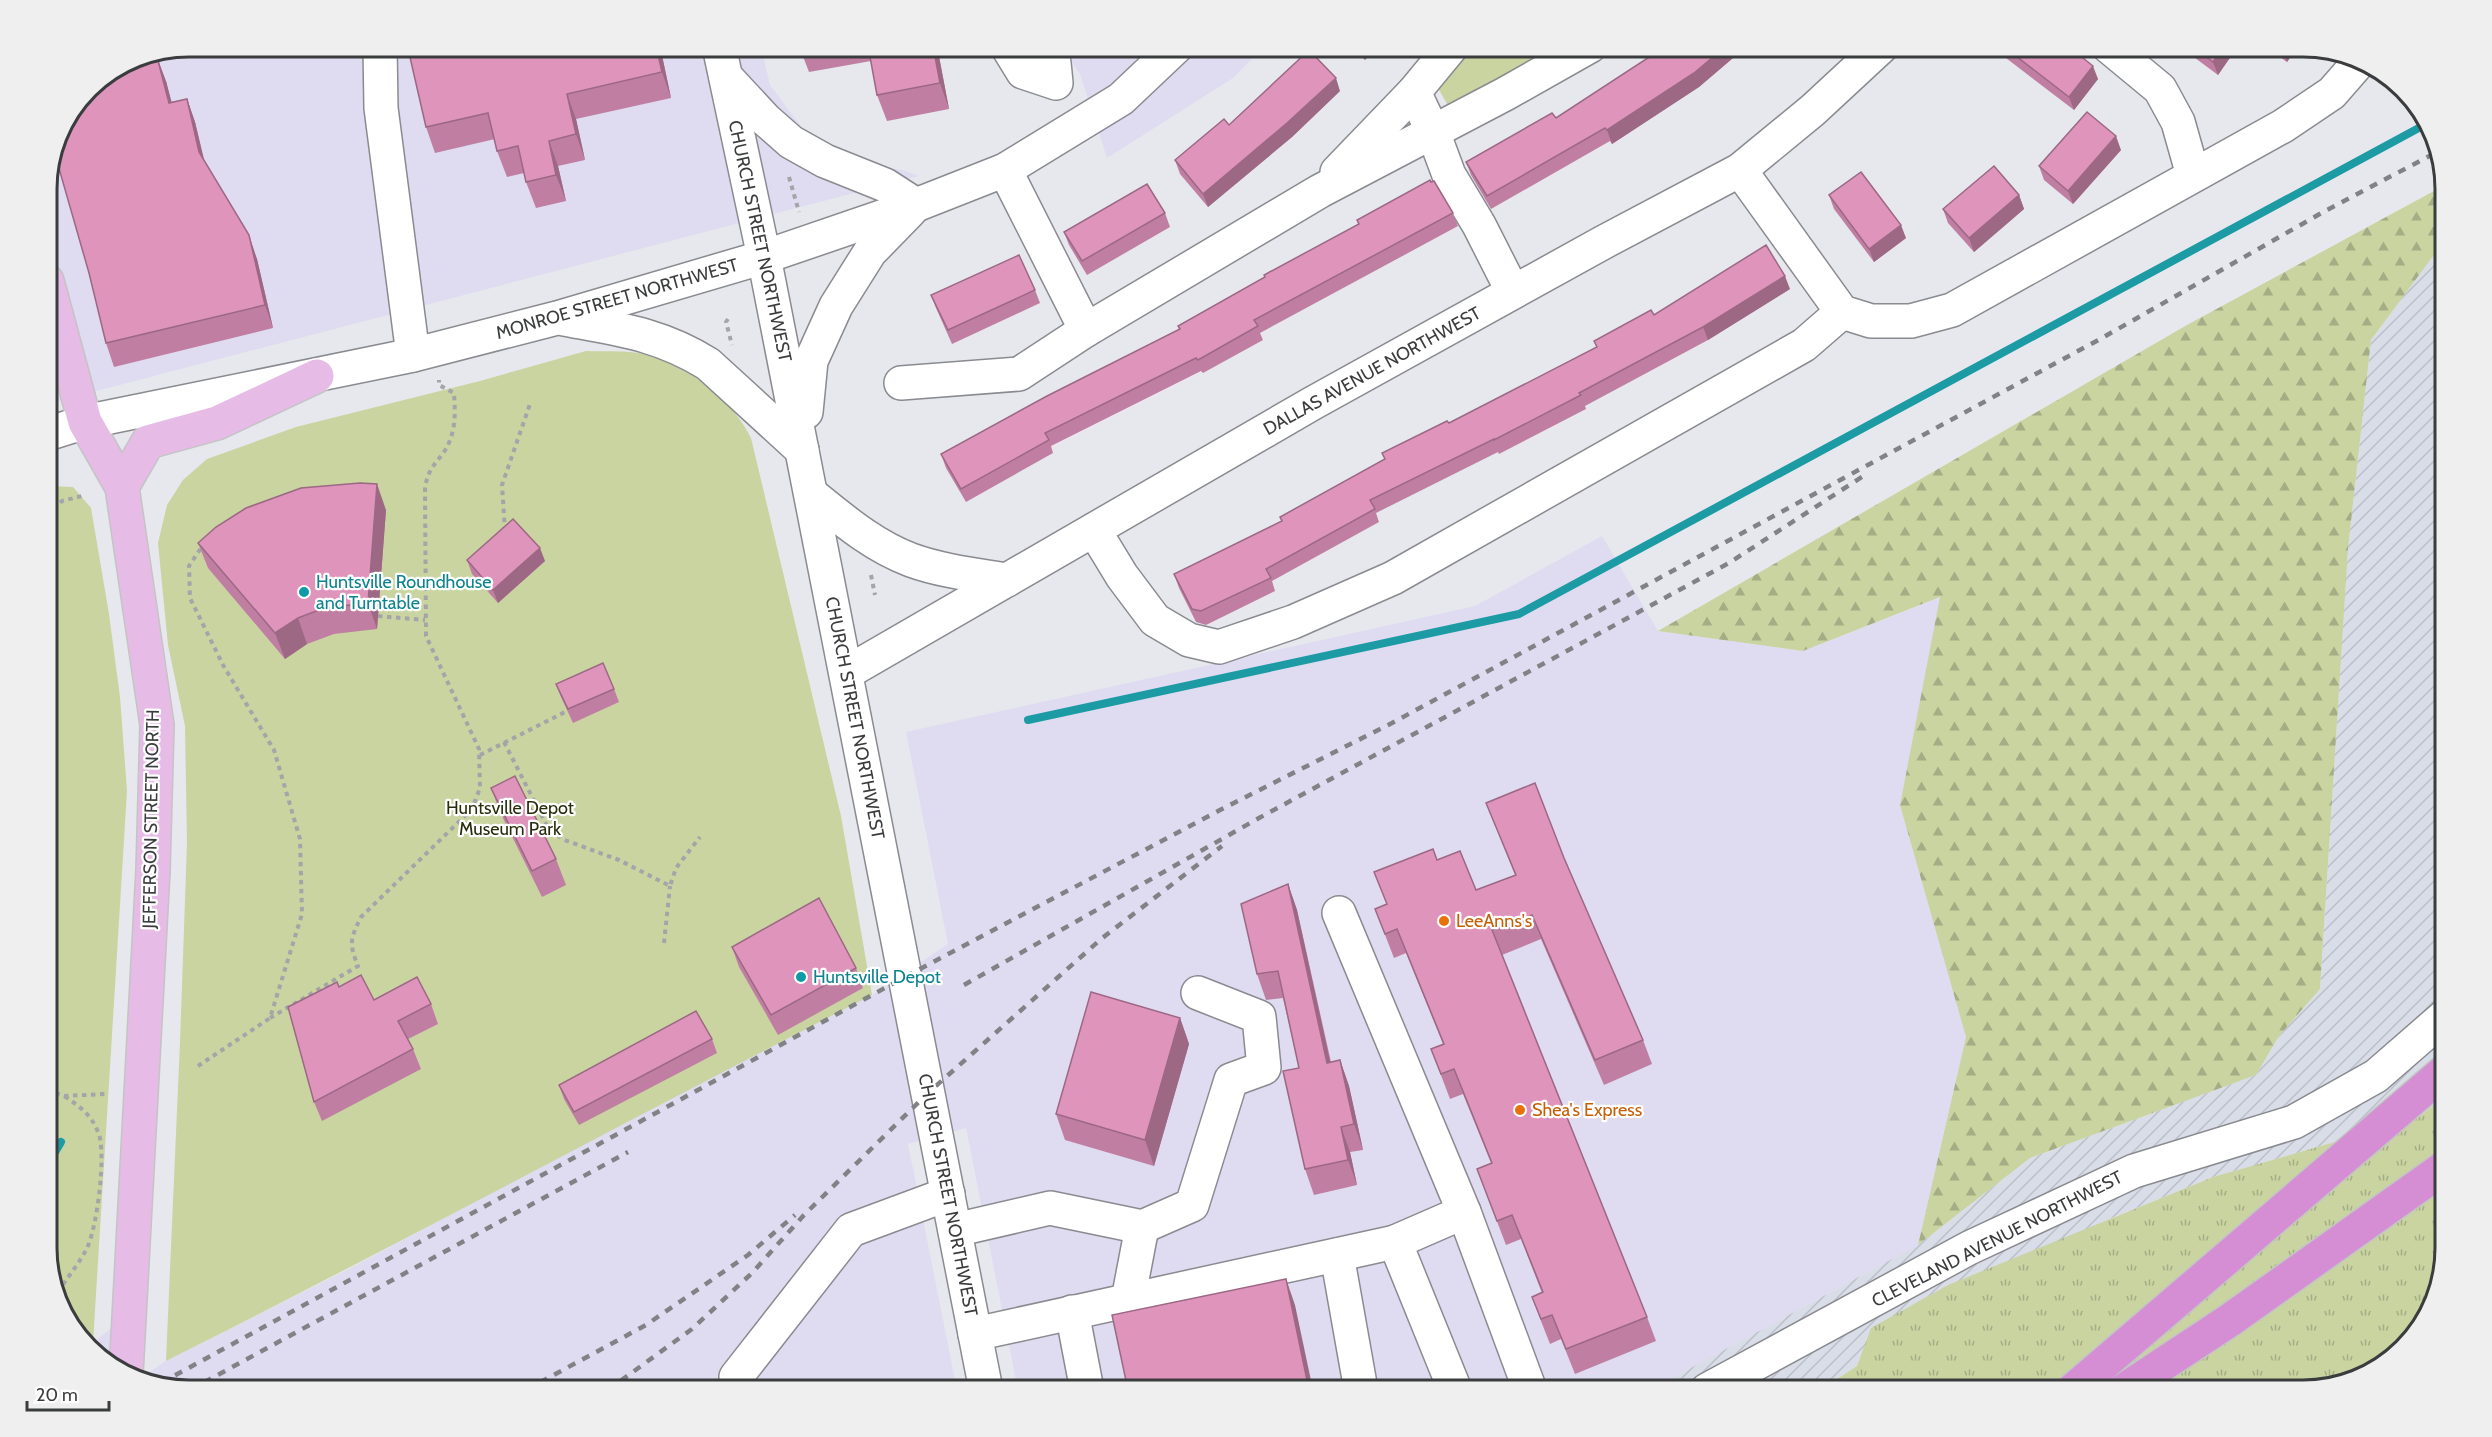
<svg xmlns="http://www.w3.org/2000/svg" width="2492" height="1437" font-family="Cabin,sans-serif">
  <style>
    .commercial { fill: #dfdbf1 }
    .industrial { fill: url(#industrial-furrows) }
    .grass { fill: url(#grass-tufts) }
    .forest { fill: url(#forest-firs) }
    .park { fill: #c9d4a1 }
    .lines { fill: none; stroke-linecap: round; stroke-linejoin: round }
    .stream { stroke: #1c9ba5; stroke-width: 8 }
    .minor-casing { stroke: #8a8b90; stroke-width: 36 }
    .major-casing { stroke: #c4c4c5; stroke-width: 36 }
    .highway-casing { stroke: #c4c4c5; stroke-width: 36 }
    .path { stroke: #a3a5a8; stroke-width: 4; stroke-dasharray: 4.5 4.5; stroke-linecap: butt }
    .minor { stroke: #fff; stroke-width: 33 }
    .major { stroke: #e6bbe5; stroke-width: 33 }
    .highway { stroke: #d58dd3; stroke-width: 33 }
    .rail { stroke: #818285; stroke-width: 4.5; stroke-dasharray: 8 8; stroke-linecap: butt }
    .major-bridge-casing { stroke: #c4c4c5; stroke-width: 36; stroke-linecap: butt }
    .major-bridge { stroke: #e6bbe5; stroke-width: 33 }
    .wall { fill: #c07fa2 }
    .shaded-wall { fill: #9c6884 }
    .building { fill: #df94bc; stroke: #9c6884; stroke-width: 1.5 }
    .culture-dot { fill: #0f9aa8; stroke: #fff; stroke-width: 2 }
    .food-dot { fill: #e8710a; stroke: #fff; stroke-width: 2 }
    .labels { text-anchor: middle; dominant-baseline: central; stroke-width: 4.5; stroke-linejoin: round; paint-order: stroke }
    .street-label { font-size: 18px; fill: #3b3c3d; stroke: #fff }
    .culture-label { font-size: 18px; fill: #0d838f; stroke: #fff; text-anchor: start }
    .park-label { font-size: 18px; fill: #272d0b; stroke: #fff }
    .food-label { font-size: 18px; fill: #c56008; stroke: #fff; text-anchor: start }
    .rim { fill: none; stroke: #3b3c3d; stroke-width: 3 }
  </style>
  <defs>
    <pattern id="industrial-furrows" width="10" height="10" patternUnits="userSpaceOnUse" patternTransform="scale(1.5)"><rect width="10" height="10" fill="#d9dde8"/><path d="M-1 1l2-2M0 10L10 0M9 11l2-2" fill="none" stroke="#bbbfc8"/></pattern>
    <pattern id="grass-tufts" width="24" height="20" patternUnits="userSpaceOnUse" patternTransform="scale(1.5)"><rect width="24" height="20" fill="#c9d4a1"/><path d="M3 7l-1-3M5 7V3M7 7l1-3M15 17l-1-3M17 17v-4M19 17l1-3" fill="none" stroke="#a4ad84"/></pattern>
    <pattern id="forest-firs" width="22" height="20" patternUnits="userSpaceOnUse" patternTransform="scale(1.5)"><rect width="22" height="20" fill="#c9d4a1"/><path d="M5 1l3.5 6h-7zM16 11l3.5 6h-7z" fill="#a4ad84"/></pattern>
  </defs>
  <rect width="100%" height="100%" fill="#e6e8ed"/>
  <g class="commercial">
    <polygon points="189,46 761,47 770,85 811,140 859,163 903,170 919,176 47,404 47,180 58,134 89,88 135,57"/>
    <polygon points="1062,47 1263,47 1233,78 1107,158 1080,74"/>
    <polygon points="1602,536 1658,631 1803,651 1941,597 1900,805 1966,1037 1918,1245 1650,1390 1018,1390 966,1128 908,1144 957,1390 189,1390 141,1378 166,1361 343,1272 667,1100 872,995 948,944 906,732 1475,606"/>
    <polygon points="128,1316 118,1372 91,1344"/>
  </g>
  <polygon class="industrial" points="2445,240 2445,1096 2418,1118 2213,1177 2114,1217 1871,1328 1857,1366 1820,1390 1650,1390 1918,1245 2030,1158 2256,1075 2279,1036 2320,989 2348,549 2371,340"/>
  <polygon class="grass" points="2445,1096 2445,1248 2427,1319 2374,1371 2303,1390 1820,1390 1857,1366 1871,1328 1948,1285 2213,1177 2418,1118"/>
  <polygon class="forest" points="2445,185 2445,240 2371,340 2348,549 2320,989 2279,1036 2256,1075 2030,1158 1918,1245 1966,1037 1900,805 1940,597 1803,651 1658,631 2187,325"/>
  <g class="park">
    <polygon points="1463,47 1568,47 1450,109 1434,81"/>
    <path d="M586 351C604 352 626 350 643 354 688 366 730 396 751 438L841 816 872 995C636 1116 403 1242 166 1361L180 1042 187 843 185 726 168 645 158 543 167 505 183 480 207 459 296 427 480 381Z"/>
    <polygon points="47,486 73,487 91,508 109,614 120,697 127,791 93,1343 91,1344 66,1319 47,1257"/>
  </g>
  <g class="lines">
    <g class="stream">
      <polyline points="1028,720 1519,614 2428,123"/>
      <polyline points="47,1166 61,1142"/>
    </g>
    <defs>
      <g id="minor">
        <polyline points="380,46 381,108 413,355"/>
        <polyline points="719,46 764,257 986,1390"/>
        <polyline points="1007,46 1023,72 1056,83 1054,63 1043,46"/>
        <polyline points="2108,46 2160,89 2178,122 2193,175"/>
        <polyline points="726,77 766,120 791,142 825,161 885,185 916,205"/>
        <polyline points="1414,92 1433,132 1449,175 1479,225 1513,292"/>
        <polyline points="1005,170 1086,330"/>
        <polyline points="1740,170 1842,312 1871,321 1911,321 1952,310 2283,126 2332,93 2359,62"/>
        <polyline points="1337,172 1414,92 1452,46"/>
        <path d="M564 319C618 329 660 334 708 364L802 450"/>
        <polyline points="901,383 1019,374 1086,330 1320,191 1505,94 1590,46"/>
        <polyline points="806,412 811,361 836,306 870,252 910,211"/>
        <polyline points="47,434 85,422 413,355 557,318 764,257 916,205 1005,170 1121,99 1177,46"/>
        <path d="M811 494C842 519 873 546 911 560 941 571 976 575 1007 580"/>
        <polyline points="1094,530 1122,576 1155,620 1189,640 1219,647 1293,622 1393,578 1804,345 1842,312"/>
        <polyline points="846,673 1313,403 1604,242 1740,170 1813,110 1882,46"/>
        <polyline points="1464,1212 1530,1390"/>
        <polyline points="1142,1227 1192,1205 1231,1080 1264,1068 1259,1017 1198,993"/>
        <polyline points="955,1230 1050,1208 1142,1227 1128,1300"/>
        <polyline points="1395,1242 1455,1390"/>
        <polyline points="1337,1255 1361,1390"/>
        <polyline points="1072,1312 1087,1390"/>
        <polyline points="975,1334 1395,1242 1464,1212 1339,913"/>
        <polyline points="736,1377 851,1230 948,1194"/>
        <polyline points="1707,1390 1969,1248 2134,1171 2294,1122 2376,1076 2445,1016"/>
      </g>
      <g id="major">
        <polyline points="47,281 85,422 122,487 157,725 153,870"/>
        <polyline points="122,487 148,442 217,423 317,376"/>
      </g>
      <g id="highway">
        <polyline points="2073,1390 2445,1071"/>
        <polyline points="2124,1390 2230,1320 2445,1167"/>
      </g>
    </defs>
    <use href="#minor" class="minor-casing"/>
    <use href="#major" class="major-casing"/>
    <use href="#highway" class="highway-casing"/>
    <g class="path">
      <polyline points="789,177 799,212"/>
      <polyline points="728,319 726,322 732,345"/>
      <polyline points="47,515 62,501 82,496"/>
      <polyline points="505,531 502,485 530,404"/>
      <polyline points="871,575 875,595"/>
      <polyline points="378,616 425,620"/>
      <polyline points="504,742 546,824 562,839 619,860 670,886 676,868 700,837"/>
      <polyline points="480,755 567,711"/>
      <polyline points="664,943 670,886"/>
      <path d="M270 1018 358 966C349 944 350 939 361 917L472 809 480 788 479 749 426 636 425 489C428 463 443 460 450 440 456 425 455 409 454 393L439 385V380"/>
      <polyline points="47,1052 52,1061 47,1073"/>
      <polyline points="198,1066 270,1018 302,914 300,839 274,750 223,665 190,598 189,566 203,545"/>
      <polyline points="47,1090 64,1096 105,1094"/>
      <path d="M58 1292C67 1278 78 1265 86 1250 97 1231 107 1151 98 1132 91 1114 79 1106 64 1096"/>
    </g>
    <use href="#minor" class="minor"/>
    <use href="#major" class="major"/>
    <use href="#highway" class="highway"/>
    <g class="rail">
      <polyline points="964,985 1259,818 1729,563 1868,473"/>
      <polyline points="161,1383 905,977 1220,810 1392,723 2102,338 2325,211 2437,152"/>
      <polyline points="190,1390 628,1152"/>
      <polyline points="526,1390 646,1325 748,1255 795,1215"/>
      <polyline points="608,1390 692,1329 752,1273 804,1215 928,1093 1101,939 1222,846"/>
    </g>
    <defs>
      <polyline id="major-bridge" points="126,1374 153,870"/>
    </defs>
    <use href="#major-bridge" class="major-bridge-casing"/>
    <use href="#major-bridge" class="major-bridge"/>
  </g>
  <g class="wall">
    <polygon points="438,46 660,46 671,98 576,119 585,160 558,166 566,201 536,208 526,182 524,173 507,177 497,151 495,139 435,153 426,127"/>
    <polygon points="799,46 937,46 949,109 887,121 877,95 871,61 809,72"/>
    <polygon points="1350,46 1377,46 1365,60"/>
    <polygon points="1666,46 1747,46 1699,87 1612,144 1610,141 1491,209 1471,175 1466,162 1556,118"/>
    <polygon points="2002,46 2068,46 2098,79 2074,110 2006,58"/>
    <polygon points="2179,46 2238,46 2218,75"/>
    <polygon points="2264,46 2298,46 2287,62"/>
    <polygon points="166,81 171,102 187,99 195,122 204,161 257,259 273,328 114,367 106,343"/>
    <polygon points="1340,91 1292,137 1208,207 1180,174 1175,160 1229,125"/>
    <polygon points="2121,150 2073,204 2044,180 2039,166"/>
    <polygon points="1829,195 1906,238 1874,262 1834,209"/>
    <polygon points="2019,195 2024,209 1974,252 1948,223 1943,209"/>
    <polygon points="1165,213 1170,227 1087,275 1069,245 1064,232"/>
    <polygon points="1453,213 1458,226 1260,333 1263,340 1203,373 1201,371 1051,446 1053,453 966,502 946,468 941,454 1179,329 1178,326 1359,225 1357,220"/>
    <polygon points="1790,289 1708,340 1585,406 1586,409 1499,454 1498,452 1376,513 1379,522 1272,581 1275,591 1206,625 1196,622 1179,588 1174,574 1282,522 1280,517 1385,459 1382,453 1449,423 1597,347 1594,341 1654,315"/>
    <polygon points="1035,290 1040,303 952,344 936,308 931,295"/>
    <polygon points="386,510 377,629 334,634 307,644 285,659 208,568 198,543"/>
    <polygon points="467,560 545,561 498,603 472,574"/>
    <polygon points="556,684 614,689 619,702 573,723 561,697"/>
    <polygon points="491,788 556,859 566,885 542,897 501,814"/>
    <polygon points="1486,803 1564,858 1643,1040 1652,1064 1604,1085 1541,939 1502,955 1647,1317 1656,1341 1575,1374 1561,1339 1550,1344 1541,1321 1532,1297 1542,1293 1521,1239 1506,1245 1477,1169 1491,1163 1463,1094 1450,1099 1431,1049 1443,1044 1406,953 1394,958 1375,909 1387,904 1374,872 1437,860 1476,890 1515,875"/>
    <polygon points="1288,884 1297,910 1331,1062 1340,1060 1349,1086 1363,1150 1350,1152 1357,1185 1314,1195 1305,1169 1299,1068 1283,998 1266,1000 1257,974"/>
    <polygon points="732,947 856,968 863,988 778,1035 739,967"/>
    <polygon points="339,987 374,1000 431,1004 438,1024 408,1039 413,1049 421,1069 322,1121 314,1102"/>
    <polygon points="1180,1018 1189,1044 1154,1166 1065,1140 1056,1114"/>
    <polygon points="712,1039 717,1053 579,1125 564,1099 559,1085"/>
  </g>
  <g class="shaded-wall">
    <polygon points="656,46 660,46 671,98 662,72"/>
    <polygon points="933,46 937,46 949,109 940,83"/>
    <polygon points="1360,46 1377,46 1365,60"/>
    <polygon points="1726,46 1747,46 1699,87 1612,144 1607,130"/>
    <polygon points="2224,46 2238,46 2218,75 2213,62"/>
    <polygon points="2284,46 2298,46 2287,62 2282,49"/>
    <polygon points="157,57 166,81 178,126 169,103"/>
    <polygon points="2093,66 2098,79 2074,110 2069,97"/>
    <polygon points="1336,78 1340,91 1292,137 1208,207 1203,194"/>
    <polygon points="567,94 576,119 585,160 576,134"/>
    <polygon points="187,99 195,122 208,176 199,152"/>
    <polygon points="2116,136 2121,150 2073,204 2068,191"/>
    <polygon points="549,141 558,166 566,201 556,175"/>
    <polygon points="2019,195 2024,209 1974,252 1969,238"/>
    <polygon points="1901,225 1906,238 1874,262 1869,249"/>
    <polygon points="249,235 257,259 273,328 265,305"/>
    <polygon points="1785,276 1790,289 1708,340 1703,327"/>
    <polygon points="377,484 386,510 377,629 368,603"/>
    <polygon points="540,548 545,561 498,603 493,590"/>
    <polygon points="298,618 307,644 285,659 275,633"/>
    <polygon points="1288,884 1297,910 1336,1089 1327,1063"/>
    <polygon points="1180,1018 1189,1044 1154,1166 1145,1140"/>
    <polygon points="1340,1060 1349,1086 1363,1150 1354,1124"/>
    <polygon points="1341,1127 1350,1152 1357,1185 1348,1160"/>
    <polygon points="1286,1279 1295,1305 1313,1390 1309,1390"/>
  </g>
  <g class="building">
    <polygon points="438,46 656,46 662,72 567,94 576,134 549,141 556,175 526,182 518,146 497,151 488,113 426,127 409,53"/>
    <polygon points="868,46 933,46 940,83 877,95"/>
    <polygon points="1666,46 1726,46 1694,73 1607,130 1605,128 1487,196 1466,162 1552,113 1556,118"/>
    <polygon points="2003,46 2068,46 2093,66 2069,97"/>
    <polygon points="2192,46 2224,46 2213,62"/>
    <polygon points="1309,50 1336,78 1287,123 1203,194 1175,160 1224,119 1229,125"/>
    <polygon points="157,57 169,103 187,99 199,152 249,235 265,305 106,343 89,273 54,151 58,134 89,88 119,68"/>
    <polygon points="2087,112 2116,136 2068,191 2039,166"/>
    <polygon points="1994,166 2019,195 1969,238 1943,209"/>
    <polygon points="1861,172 1901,225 1869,249 1829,195"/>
    <polygon points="1430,180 1431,182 1434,181 1453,213 1254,320 1258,326 1198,360 1196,358 1045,433 1049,440 961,489 941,454 1047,396 1180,329 1178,326 1265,277 1264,275 1359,224 1357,220"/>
    <polygon points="1147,184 1165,213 1082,261 1064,232"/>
    <polygon points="1766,245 1785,276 1703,327 1579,393 1581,395 1494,440 1494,439 1370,500 1375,509 1266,569 1271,578 1201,611 1192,609 1174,574 1282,521 1280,517 1385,459 1382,453 1447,421 1449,423 1597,347 1594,341 1651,310 1654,315"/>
    <polygon points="1019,255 1035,290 948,330 931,295"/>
    <polygon points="360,483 377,484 368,603 324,608 298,618 275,633 198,543 216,527 246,508 301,488"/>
    <polygon points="513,519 540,548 493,590 467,560"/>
    <polygon points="603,663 614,689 568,709 556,684"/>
    <polygon points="515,776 556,859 532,871 491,788"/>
    <polygon points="1535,783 1564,858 1643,1040 1595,1060 1532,915 1492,930 1647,1317 1566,1349 1552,1315 1541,1319 1532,1297 1543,1292 1512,1215 1497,1221 1477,1169 1492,1163 1454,1069 1441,1074 1431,1049 1444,1044 1397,929 1385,934 1375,909 1387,904 1374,872 1433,849 1437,860 1460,851 1476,890 1516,875 1486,803"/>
    <polygon points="1288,884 1327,1063 1340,1060 1354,1124 1341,1127 1348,1160 1305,1169 1283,1071 1299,1068 1278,971 1257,974 1241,904"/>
    <polygon points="819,898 856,968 771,1015 732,947"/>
    <polygon points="361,975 374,1000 417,977 431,1004 398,1021 413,1049 314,1102 288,1007 337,982 339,987"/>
    <polygon points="1091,992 1180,1018 1145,1140 1056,1114"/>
    <polygon points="696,1011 712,1039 574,1112 559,1085"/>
    <polygon points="1286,1279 1309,1390 1128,1390 1112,1315"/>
  </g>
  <g class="culture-dot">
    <circle cx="304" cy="592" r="6"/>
    <circle cx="801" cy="977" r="6"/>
  </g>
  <g class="food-dot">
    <circle cx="1444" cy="921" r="6"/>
    <circle cx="1520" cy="1110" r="6"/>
  </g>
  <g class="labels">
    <g class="street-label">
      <text transform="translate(760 241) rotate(78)">CHURCH STREET NORTHWEST</text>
      <text transform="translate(617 299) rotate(-16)">MONROE STREET NORTHWEST</text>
      <text transform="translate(1372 371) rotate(-29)">DALLAS AVENUE NORTHWEST</text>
      <text transform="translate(855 718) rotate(79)">CHURCH STREET NORTHWEST</text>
      <text transform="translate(151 819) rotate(-89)">JEFFERSON STREET NORTH</text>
      <text transform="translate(948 1195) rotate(79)">CHURCH STREET NORTHWEST</text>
      <text transform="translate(1997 1239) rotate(-27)">CLEVELAND AVENUE NORTHWEST</text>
    </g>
    <g class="culture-label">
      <text x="316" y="582">Huntsville Roundhouse<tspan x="316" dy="21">and Turntable</tspan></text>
      <text x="813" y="977">Huntsville Depot</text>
    </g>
    <g class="park-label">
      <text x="510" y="808">Huntsville Depot<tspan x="510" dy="21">Museum Park</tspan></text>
    </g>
    <g class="food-label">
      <text x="1456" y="921">LeeAnns's</text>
      <text x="1532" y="1110">Shea's Express</text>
    </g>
  </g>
  <path d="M0 0H2492V1437H0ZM189 57H2303A132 132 0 0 1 2435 189V1248A132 132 0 0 1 2303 1380H189A132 132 0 0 1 57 1248V189A132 132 0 0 1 189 57Z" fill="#efefef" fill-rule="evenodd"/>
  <path class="rim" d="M189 57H2303A132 132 0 0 1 2435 189V1248A132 132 0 0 1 2303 1380H189A132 132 0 0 1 57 1248V189A132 132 0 0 1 189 57Z"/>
  <path d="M27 1401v9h82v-9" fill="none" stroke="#3b3c3d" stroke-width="3"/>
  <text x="36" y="1401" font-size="18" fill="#3b3c3d" stroke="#ffffff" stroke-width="4.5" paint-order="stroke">20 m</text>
</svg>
